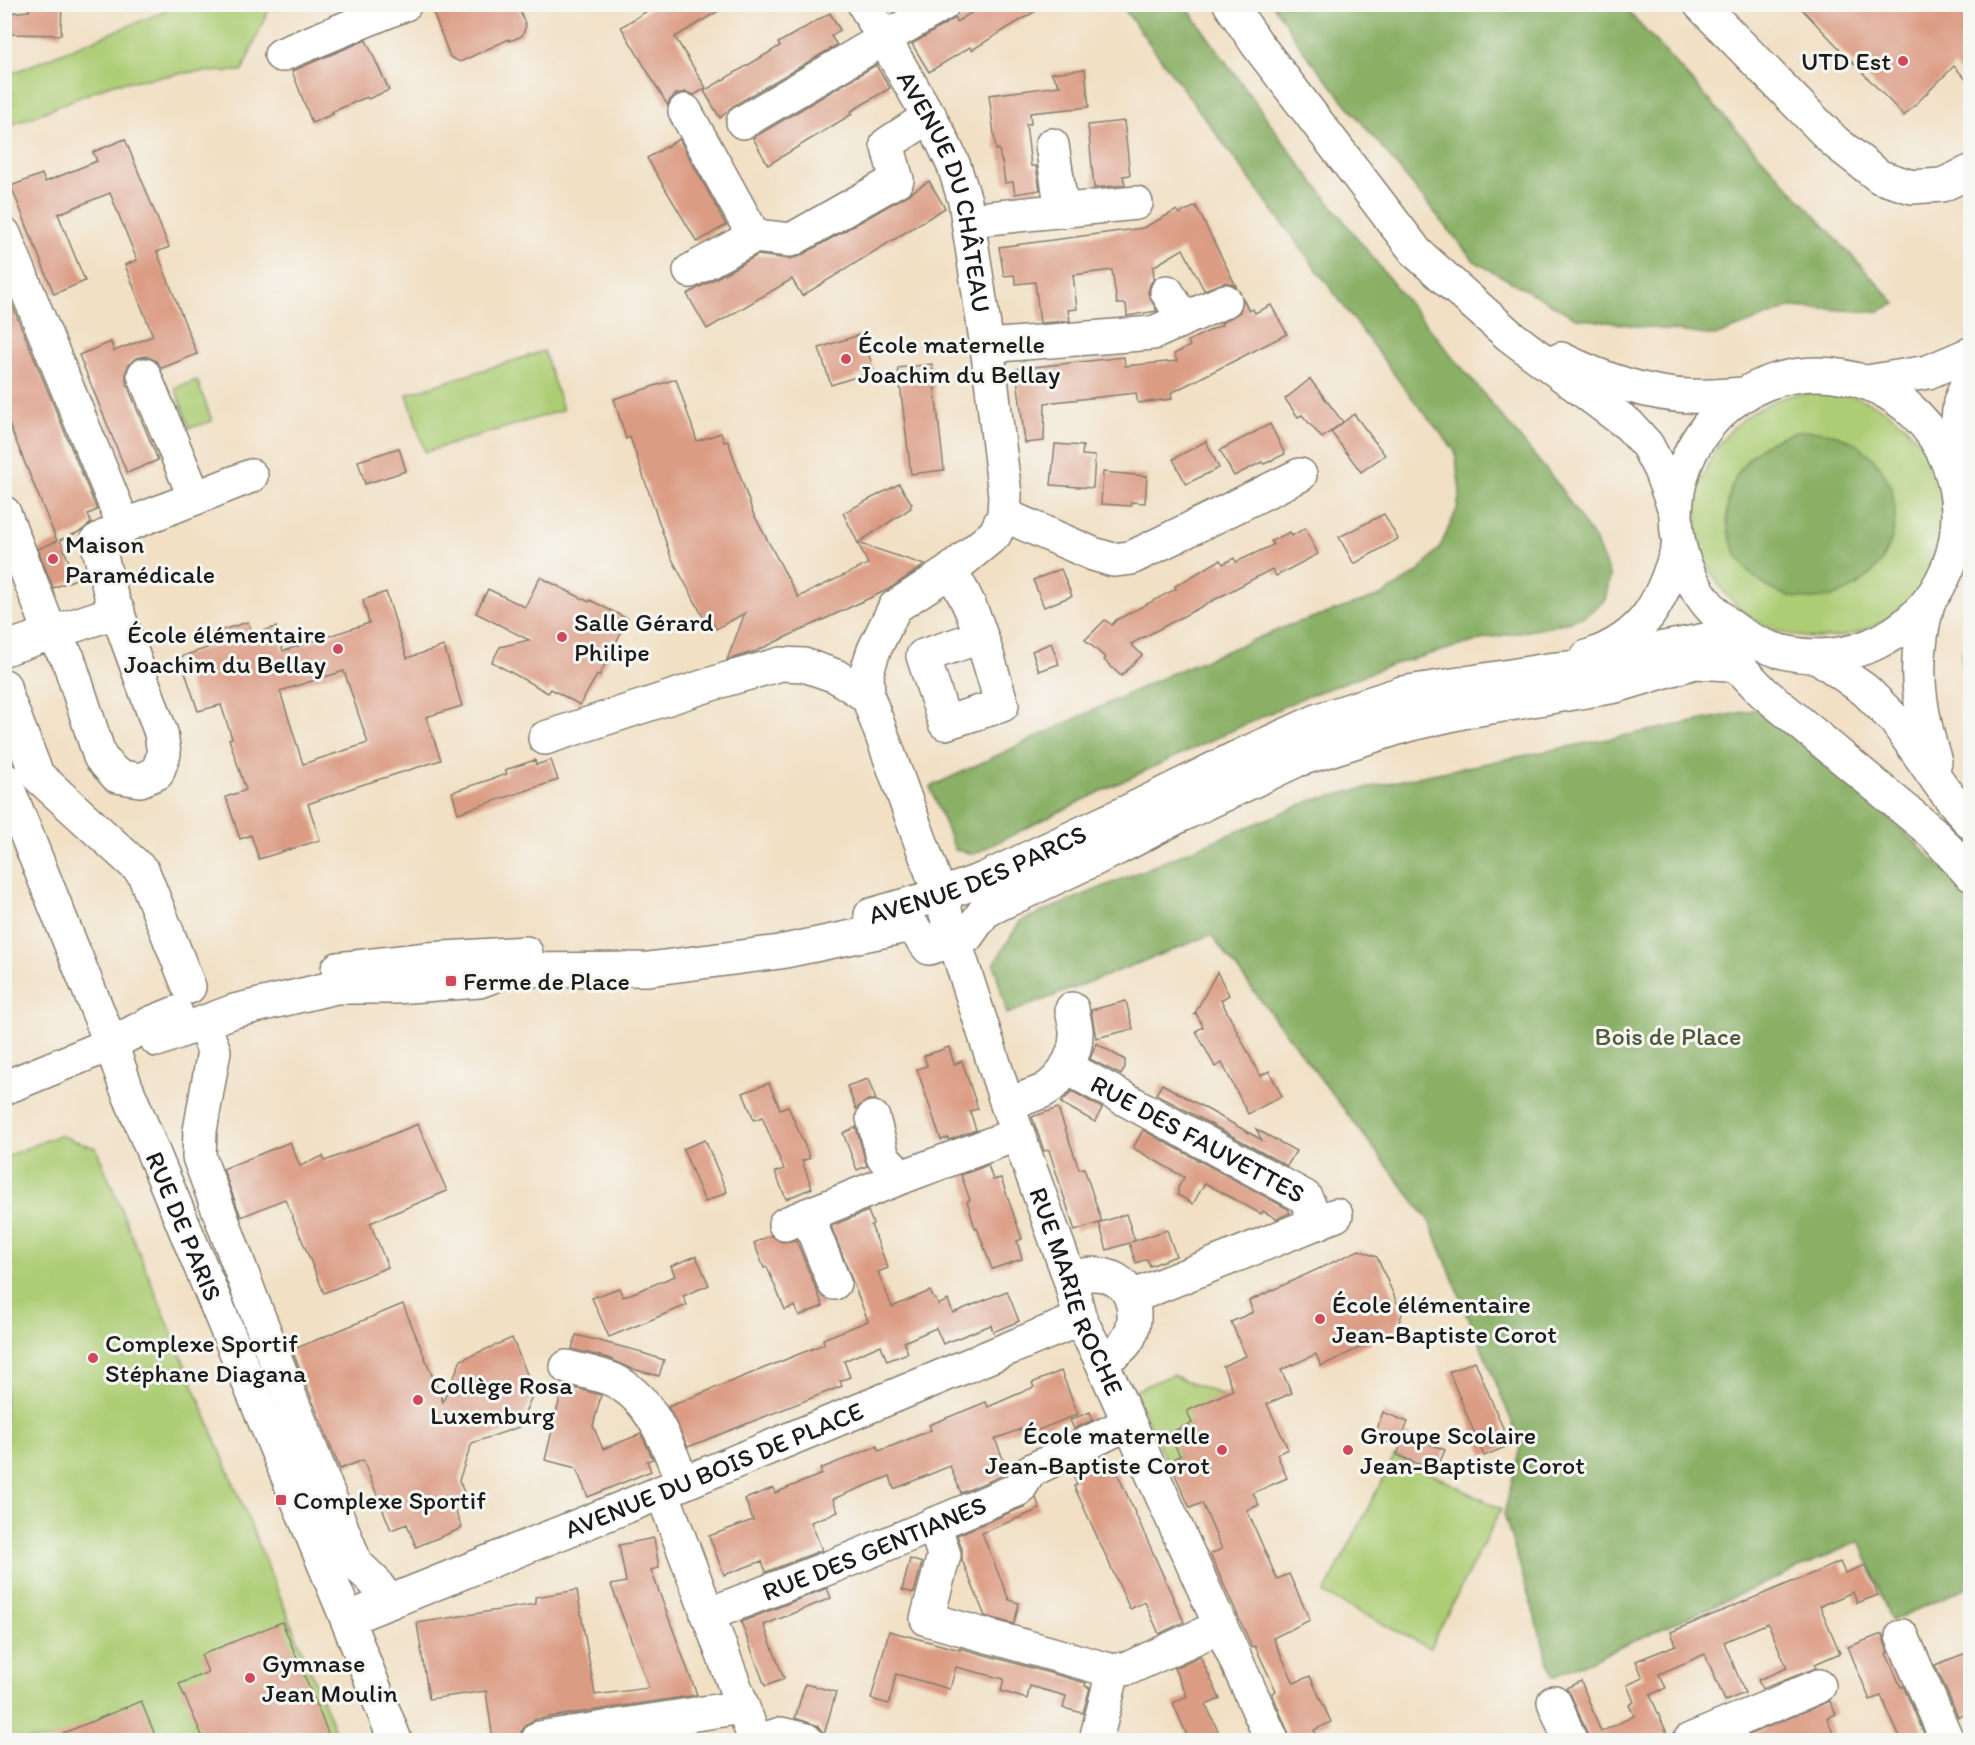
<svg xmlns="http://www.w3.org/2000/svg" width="1975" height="1745" font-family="Itim,sans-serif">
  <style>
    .green { fill: #adcd75; stroke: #647448; stroke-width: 1.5 }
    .forest { fill: #8ab066; stroke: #536641; stroke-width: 1.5 }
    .building { fill: #dc9c84; fill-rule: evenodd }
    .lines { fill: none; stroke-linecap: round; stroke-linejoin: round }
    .minor-casing { stroke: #867e70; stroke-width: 36 }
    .major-casing { stroke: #867e70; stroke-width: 36 }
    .minor { stroke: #fff; stroke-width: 33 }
    .major { stroke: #fff; stroke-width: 33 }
    .poi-dot { fill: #d1495b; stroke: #f6f6f2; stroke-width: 2 }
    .labels { text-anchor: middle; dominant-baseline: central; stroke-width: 6; stroke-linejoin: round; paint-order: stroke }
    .poi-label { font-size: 26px; fill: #1c1c1c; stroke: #f6f6f2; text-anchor: start }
    .street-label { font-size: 26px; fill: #1c1c1c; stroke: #f6f6f2 }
    .park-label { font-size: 26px; fill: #4f5a3b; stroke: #f6f6f2 }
  </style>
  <rect width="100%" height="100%" fill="#f6f6f2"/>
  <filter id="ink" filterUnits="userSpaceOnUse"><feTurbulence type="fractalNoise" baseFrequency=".0167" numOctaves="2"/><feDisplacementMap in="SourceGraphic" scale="12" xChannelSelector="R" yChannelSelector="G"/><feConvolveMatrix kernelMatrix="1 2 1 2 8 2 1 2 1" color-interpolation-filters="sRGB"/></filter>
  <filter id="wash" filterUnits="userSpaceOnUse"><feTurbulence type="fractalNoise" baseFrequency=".008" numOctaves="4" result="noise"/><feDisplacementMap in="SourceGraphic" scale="24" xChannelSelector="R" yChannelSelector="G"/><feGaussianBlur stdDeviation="1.35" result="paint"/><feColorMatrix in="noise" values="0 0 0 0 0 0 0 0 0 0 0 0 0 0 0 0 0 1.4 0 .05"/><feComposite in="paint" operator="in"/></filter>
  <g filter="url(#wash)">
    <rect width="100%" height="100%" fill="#f1e0c4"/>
    <g class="green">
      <polygon points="180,5 283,5 268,11 242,71 192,72 112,84 5,128 5,76"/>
      <polygon points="544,351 563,410 425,452 407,394"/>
      <polygon points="197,380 212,421 190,428 175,388"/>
      <circle cx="1820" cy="515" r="123"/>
      <polygon points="59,1135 96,1148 339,1740 5,1740 5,1157"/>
      <polygon points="1172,1375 1222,1395 1192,1423 1170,1433 1180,1456 1169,1461 1165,1459 1134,1391"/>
      <polygon points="1395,1455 1501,1509 1430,1648 1324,1594"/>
    </g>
    <g class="forest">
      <polygon points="1121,5 1185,5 1301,166 1402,295 1557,483 1596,542 1610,576 1605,600 1585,616 1550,627 1488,638 1391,665 1300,699 1104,790 974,854 955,850 930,787 1170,674 1290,625 1383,595 1419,571 1440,547 1457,509 1460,492 1455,451 1408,393"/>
      <polygon points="1273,5 1622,5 1896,304 1876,312 1792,307 1715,336 1576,318 1474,261 1305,53"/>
      <circle cx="1811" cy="515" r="84"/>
      <polygon points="1970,649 1970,771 1962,654"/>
      <polygon points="1773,706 1970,895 1970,1586 1891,1621 1860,1541 1553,1677 1504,1514 1521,1444 1429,1221 1211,935 1007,1014 994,964 1020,921 1313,800 1402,780"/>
    </g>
    <g id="blocks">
      <g class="building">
        <polygon points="29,4 62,4 61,35 10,34 9,13 29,11"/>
        <polygon points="452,4 517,4 526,26 522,36 510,41 509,39 460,62 450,57 433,12"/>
        <polygon points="658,4 730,4 675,37 706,88 694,95 686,92 676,94 669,101 668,106 621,27"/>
        <polygon points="986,4 1047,4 972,50 970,47 929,72 912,44 955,18 956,22"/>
        <polygon points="1797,4 1971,4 1971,85 1954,66 1904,116"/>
        <polygon points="830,13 840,30 831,36 837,45 733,106 720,118 704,91 780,46 778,43"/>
        <polygon points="366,40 389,90 368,99 367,97 332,112 333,114 312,123 292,71"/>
        <polygon points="876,65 890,88 850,112 852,114 768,165 753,138"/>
        <polygon points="1085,69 1089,107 1030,113 1031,124 1026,124 1031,166 1036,166 1040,190 1015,194 1013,182 1005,183 1002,161 1001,161 999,149 996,150 989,95 1060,86 1051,73"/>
        <polygon points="1124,121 1130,175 1123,176 1125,185 1094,188 1088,125"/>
        <polygon points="125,139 169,247 157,252 197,354 162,368 155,360 146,356 136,358 129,364 126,372 126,382 158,460 127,473 79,355 111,342 114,351 153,336 125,265 137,260 110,193 58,214 85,281 54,294 11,186 42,174 45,182 97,161 93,152"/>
        <polygon points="679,139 726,225 697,242 647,158"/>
        <polygon points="929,181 945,208 802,296 792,279 707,329 687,294 758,255 789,259 800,256 906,196"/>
        <polygon points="1196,206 1236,286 1226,282 1204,290 1183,249 1153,267 1154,279 1150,284 1148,293 1157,311 1127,316 1126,304 1117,304 1112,270 1073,275 1077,309 1068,310 1070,321 1040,323 1035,282 1016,284 1014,275 1004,276 999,247 1143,228 1177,210 1179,214"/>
        <polygon points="4,285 97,510 88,514 91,523 81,531 60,540 76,579 53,588 38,549 57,541 4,412"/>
        <polygon points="1243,299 1249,311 1253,309 1255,313 1271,305 1287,334 1171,393 1172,399 1138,403 1136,393 1045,403 1044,441 1025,443 1016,369 1124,357 1125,366 1177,361 1174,354 1190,346 1188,341 1222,325 1221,323 1240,312"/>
        <polygon points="862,334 874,371 831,385 819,348"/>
        <polygon points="932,364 944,470 911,474 898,368"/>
        <polygon points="676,379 697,441 721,433 724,442 728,441 753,513 798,597 868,564 858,543 925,565 887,590 756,651 727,660 745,613 716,629 711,620 706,622 671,557 630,437 626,439 614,399"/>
        <polygon points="1310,379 1343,422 1322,438 1302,415 1298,417 1285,399"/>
        <polygon points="1354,414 1385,455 1361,472 1331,432"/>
        <polygon points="1270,424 1285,454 1264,464 1262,462 1234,476 1220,450"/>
        <polygon points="1206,441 1219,468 1186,484 1173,459"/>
        <polygon points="1055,444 1083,446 1082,455 1095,456 1093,488 1051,485"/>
        <polygon points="399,448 406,471 365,484 358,461"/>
        <polygon points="1103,472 1147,476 1145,503 1131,502 1131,506 1101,504"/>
        <polygon points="899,484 912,504 910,506 911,508 858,543 843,513"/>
        <polygon points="1384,514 1398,539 1354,564 1339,537"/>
        <polygon points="1305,528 1318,554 1276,576 1272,569 1131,644 1142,655 1121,676 1104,660 1106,658 1085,640 1105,620 1112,625 1116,620 1176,589 1175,586 1220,560 1223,564 1234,558 1236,562 1273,545 1271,541 1290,532 1292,536"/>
        <polygon points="1061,569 1072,596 1044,607 1033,580"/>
        <polygon points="540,577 589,602 590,600 628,619 599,676 597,675 580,705 551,689 548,693 492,662 500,647 529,640 476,613 488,589 525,607"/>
        <path d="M386 592 407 658 444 646 462 706 426 717 441 760 355 787 308 804 320 840 259 859 251 835 240 839 226 797 246 790 229 739 232 738 221 705 198 711 180 657 216 645 212 633 248 622 253 634 276 627 283 651 369 623 363 600ZM344 671 368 743 303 764 280 691Z"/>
        <polygon points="1051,643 1059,664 1039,671 1032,651"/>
        <polygon points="535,760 536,765 551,760 558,780 458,813 452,792 507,774 505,770"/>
        <polygon points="1217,972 1229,995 1221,1000 1260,1076 1269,1071 1282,1096 1248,1114 1222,1063 1215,1067 1196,1031 1203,1027 1196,1013 1194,1015"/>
        <polygon points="1126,1001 1133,1029 1096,1038 1091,1010"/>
        <polygon points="1096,1043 1125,1060 1125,1067 1121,1075 1090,1059"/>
        <polygon points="949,1047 954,1064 962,1061 978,1109 970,1111 976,1130 949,1140 948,1138 941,1140 917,1069 927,1066 924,1056"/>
        <polygon points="868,1079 876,1100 868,1100 856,1109 847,1086"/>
        <polygon points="769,1083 780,1109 788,1106 810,1158 802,1161 812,1188 786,1199 775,1172 784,1169 762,1117 754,1120 743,1093"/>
        <polygon points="1162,1084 1262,1140 1256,1129 1296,1151 1287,1166 1156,1094"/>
        <polygon points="1072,1091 1102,1108 1095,1122 1061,1103"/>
        <polygon points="1058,1108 1079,1169 1084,1168 1102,1222 1075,1231 1049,1150 1044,1151 1032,1117"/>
        <polygon points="418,1124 447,1191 370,1223 388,1267 324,1293 285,1199 241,1217 223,1169 290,1142 300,1166 323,1156 325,1161"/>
        <polygon points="856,1127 867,1166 857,1170 843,1133"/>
        <polygon points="1143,1130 1288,1209 1290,1213 1277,1219 1263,1211 1261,1214 1205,1183 1193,1204 1185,1199 1178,1195 1178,1188 1184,1177 1133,1148"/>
        <polygon points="705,1140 727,1192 705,1202 683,1149"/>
        <polygon points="988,1165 993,1180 1001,1178 1022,1239 1017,1241 1022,1259 992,1269 977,1228 975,1228 967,1201 970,1200 961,1175"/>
        <polygon points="868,1211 873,1224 871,1225 888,1268 878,1272 892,1307 930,1291 934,1299 936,1299 938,1305 948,1300 953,1313 1007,1291 1019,1321 993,1332 991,1325 943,1344 936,1328 904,1342 908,1353 887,1361 881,1345 844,1361 850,1377 840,1381 842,1386 688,1447 668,1407 824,1344 823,1339 868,1321 831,1226"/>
        <polygon points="1126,1214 1135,1241 1131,1242 1167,1230 1176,1256 1150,1266 1147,1259 1136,1263 1129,1243 1107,1250 1099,1223"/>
        <polygon points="771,1235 782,1242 796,1240 823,1306 799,1316 795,1306 785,1310 767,1267 764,1268 754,1243"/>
        <polygon points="1359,1250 1377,1257 1402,1314 1396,1331 1321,1366 1316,1354 1281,1370 1292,1393 1267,1404 1288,1449 1277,1454 1287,1478 1253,1493 1259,1505 1247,1510 1277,1579 1289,1574 1310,1620 1273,1638 1294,1683 1310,1676 1331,1722 1314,1730 1319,1740 1291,1740 1272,1693 1276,1691 1255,1646 1252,1647 1210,1554 1222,1549 1202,1503 1190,1508 1169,1461 1180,1456 1169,1433 1192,1423 1187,1411 1233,1390 1223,1366 1246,1356 1231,1322 1253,1312 1249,1301"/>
        <polygon points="696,1256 709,1285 683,1296 687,1305 609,1337 592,1298 619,1288 623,1297 675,1276 671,1266"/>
        <polygon points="403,1304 443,1402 461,1360 512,1338 534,1391 519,1427 472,1443 459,1480 467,1500 453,1505 462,1528 416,1547 407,1524 391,1530 363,1460 340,1469 292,1350"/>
        <polygon points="576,1335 642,1352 642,1353 664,1360 659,1376 629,1368 608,1358 572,1349"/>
        <polygon points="1475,1361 1510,1445 1484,1456 1449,1372"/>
        <polygon points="1061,1371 1078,1414 1031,1433 1029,1426 995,1439 1008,1471 1006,1474 961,1493 950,1466 894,1489 890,1476 833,1499 838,1512 811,1522 822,1550 766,1572 762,1561 724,1575 709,1536 753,1520 745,1499 773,1488 775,1493 797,1484 822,1474 820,1469 877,1446 879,1451 897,1444 931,1430 929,1425 986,1402 988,1407 1034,1387 1032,1383"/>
        <polygon points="563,1385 601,1395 593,1426 603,1449 641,1434 653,1459 647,1461 651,1471 588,1497 576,1468 545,1460"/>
        <polygon points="1090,1412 1093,1420 1074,1429 1070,1420"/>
        <polygon points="1383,1412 1408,1422 1398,1446 1374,1437"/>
        <polygon points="1405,1434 1445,1450 1436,1471 1397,1455"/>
        <polygon points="1097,1464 1101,1474 1115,1468 1184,1622 1159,1634 1145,1602 1130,1609 1074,1486 1077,1485 1073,1475"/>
        <polygon points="1036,1498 1040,1509 982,1533 1009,1600 1019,1603 1014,1624 985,1616 962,1560 962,1549 957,1535 1026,1506"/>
        <polygon points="654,1538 659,1568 651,1570 697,1695 536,1719 527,1724 521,1732 520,1740 493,1740 486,1691 429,1699 417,1623 536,1604 535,1597 577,1590 595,1695 649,1688 611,1585 626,1582 619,1545"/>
        <polygon points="910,1559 922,1563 914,1593 902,1590"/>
        <polygon points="1840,1562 1845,1573 1866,1565 1878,1595 1857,1603 1853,1592 1820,1606 1840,1653 1815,1664 1816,1668 1762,1689 1758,1680 1787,1668 1768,1623 1724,1642 1745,1693 1725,1701 1705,1654 1659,1674 1666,1688 1650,1695 1670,1740 1588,1740 1587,1733 1571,1695 1566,1688 1581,1681 1601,1732 1634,1716 1629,1704 1634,1702 1627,1685 1643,1678 1636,1661 1676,1645 1671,1632"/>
        <polygon points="827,1588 831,1598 764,1625 784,1679 765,1686 741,1622"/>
        <polygon points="282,1622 331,1740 204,1740 179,1684 208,1672 201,1655"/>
        <polygon points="889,1631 960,1650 960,1648 1086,1683 1085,1686 1090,1688 1083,1713 1063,1708 1066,1696 1030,1686 1027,1699 1001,1691 1004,1679 956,1667 950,1689 896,1674 889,1704 871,1699"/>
        <polygon points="1882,1634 1888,1652 1886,1653 1901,1687 1903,1686 1927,1740 1901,1740 1881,1696 1870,1700 1848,1647"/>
        <polygon points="1971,1651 1971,1712 1958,1717 1935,1665"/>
        <polygon points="1200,1656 1220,1699 1206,1705 1222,1740 1189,1740 1173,1703 1187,1696 1174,1668"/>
        <polygon points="805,1684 836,1692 824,1735 818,1726 795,1718"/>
        <polygon points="141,1701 157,1740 47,1740"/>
        <polygon points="1830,1701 1836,1714 1827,1718 1836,1740 1737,1740"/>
      </g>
    </g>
  </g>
  <g filter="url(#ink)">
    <use href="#blocks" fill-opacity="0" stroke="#867e70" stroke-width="1.5"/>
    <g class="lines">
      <defs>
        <g id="minor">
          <path id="s1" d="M864 4 939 134 954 166 965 201 987 346 1005 495 1004 515 995 534 950 571 895 607 874 650 867 671 868 697 940 895 1007 1104 1070 1279 1080 1319 1100 1358 1272 1740"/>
          <polyline points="1700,4 1835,142 1880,177 1912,187 1942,185 1970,172"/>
          <polyline points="281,55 405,4"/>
          <polyline points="685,111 754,236"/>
          <polyline points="743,122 943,4"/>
          <polyline points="1052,145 1062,211"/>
          <polyline points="969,220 1136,203"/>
          <polyline points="4,234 124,526 97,541 111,595 161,733 164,754 157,773 140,780 117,776 100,757 68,658 51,634 4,513"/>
          <polyline points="690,271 754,236 791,240 897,180 887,144 930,116"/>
          <polyline points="1167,292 1184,319"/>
          <polyline points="987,346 1153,333 1225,301"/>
          <polyline points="144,375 195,498"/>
          <polyline points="1867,382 1928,372 1970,354"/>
          <polyline points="1952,472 1960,402 1970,376"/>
          <polyline points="1004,515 1093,554 1113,560 1131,558 1300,475"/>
          <polyline points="124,526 251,476"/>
          <path d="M950 571C977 609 988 660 1002 705L945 723 923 656 980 637"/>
          <polyline points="4,649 118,611"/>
          <path d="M1587 657C1647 637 1661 601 1679 545"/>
          <polyline points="4,686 6,695 37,775 143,872 189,987"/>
          <polyline points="545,738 724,680 781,664 804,665 836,676 868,697"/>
          <path id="s2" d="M4 779 111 1044 126 1087 347 1619 395 1740"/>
          <path id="s3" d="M871 915 940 895 984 879 1127 812 1236 758 1319 720 1402 693 1548 670 1611 664 1634 660 1659 649 1716 638 1748 639"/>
          <polyline points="338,969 428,959 526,953"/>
          <polyline points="205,1028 214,1051 200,1131 199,1157 250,1295 356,1564 374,1581 389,1602"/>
          <polyline points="157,1040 234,1011 336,987 394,987 479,981 506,971 517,970 648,969 780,952 911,925 929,948 967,936 984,912 995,906 1118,848 1181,815 1297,760 1407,725 1467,711 1616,686 1695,662 1730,664 1742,670 1763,692 1932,832 1970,874"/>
          <path id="s4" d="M1066 1067 1305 1197 1318 1223"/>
          <polyline points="4,1088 111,1044 151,1023 176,1013"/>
          <path d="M1007 1104C1019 1100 1032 1096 1043 1091 1062 1081 1077 1054 1076 1032 1076 1025 1073 1017 1072 1009"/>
          <polyline points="873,1118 883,1157 902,1177"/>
          <polyline points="807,1215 834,1283"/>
          <polyline points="785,1224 902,1177 1018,1134"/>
          <path d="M1070 1279C1103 1266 1136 1280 1134 1319 1133 1331 1128 1343 1117 1351 1113 1354 1106 1356 1100 1358"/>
          <polyline points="1132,1297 1336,1215"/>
          <path d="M567 1367C581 1371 599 1374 613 1380 653 1399 667 1445 683 1483"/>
          <polyline points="662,1492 755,1740"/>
          <polyline points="934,1524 944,1555 927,1619 1113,1671 1096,1740"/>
          <path id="s5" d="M707 1615 851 1559 1019 1489 1030 1471 1129 1423"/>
          <path id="s6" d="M347 1619 662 1492 1080 1319"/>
          <polyline points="1902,1636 1947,1740"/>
          <polyline points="1113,1671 1129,1668 1221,1626"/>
          <polyline points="1554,1702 1570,1740"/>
          <polyline points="539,1738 742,1707"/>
          <polyline points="761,1740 781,1734 806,1740"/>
          <polyline points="1690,1740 1819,1686"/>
        </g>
        <g id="major">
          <polyline points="1230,4 1257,44 1417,253 1509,335 1629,425 1647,445 1660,470 1675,510"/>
          <path d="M1561 359C1600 378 1645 394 1689 396 1707 397 1726 395 1745 394"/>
          <circle cx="1817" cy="515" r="141"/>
          <path d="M1928 603C1912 662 1918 706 1935 762"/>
          <polyline points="1817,656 1865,690 1895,720 1942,787 1970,822"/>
        </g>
      </defs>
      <use href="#minor" class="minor-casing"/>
      <use href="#major" class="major-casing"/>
      <use href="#minor" class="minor"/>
      <use href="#major" class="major"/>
    </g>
  </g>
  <g class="poi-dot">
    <circle cx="1903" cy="61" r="6"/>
    <circle cx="846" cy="359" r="6"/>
    <circle cx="53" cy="559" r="6"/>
    <circle cx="562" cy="637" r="6"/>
    <circle cx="338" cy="649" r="6"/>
    <rect x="445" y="975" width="12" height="12" rx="3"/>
    <circle cx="1320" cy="1319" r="6"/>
    <circle cx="93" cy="1358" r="6"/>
    <circle cx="418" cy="1400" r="6"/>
    <circle cx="1222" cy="1450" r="6"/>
    <circle cx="1348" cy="1450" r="6"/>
    <rect x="275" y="1494" width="12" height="12" rx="3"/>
    <circle cx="250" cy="1678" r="6"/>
  </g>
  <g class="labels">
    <g class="poi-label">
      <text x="1891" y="61" text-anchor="end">UTD Est</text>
      <text x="858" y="344">École maternelle<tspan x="858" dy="30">Joachim du Bellay</tspan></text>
      <text x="65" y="544">Maison<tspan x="65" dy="30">Paramédicale</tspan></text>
      <text x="574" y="622">Salle Gérard<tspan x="574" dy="30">Philipe</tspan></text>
      <text x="326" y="634" text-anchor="end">École élémentaire<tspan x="326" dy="30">Joachim du Bellay</tspan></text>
      <text x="463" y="981">Ferme de Place</text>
      <text x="1332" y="1304">École élémentaire<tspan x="1332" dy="30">Jean-Baptiste Corot</tspan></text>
      <text x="105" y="1343">Complexe Sportif<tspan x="105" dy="30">Stéphane Diagana</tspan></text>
      <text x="430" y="1385">Collège Rosa<tspan x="430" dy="30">Luxemburg</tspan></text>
      <text x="1210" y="1435" text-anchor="end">École maternelle<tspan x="1210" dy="30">Jean-Baptiste Corot</tspan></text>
      <text x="1360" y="1435">Groupe Scolaire<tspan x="1360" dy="30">Jean-Baptiste Corot</tspan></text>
      <text x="293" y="1500">Complexe Sportif</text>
      <text x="262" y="1663">Gymnase<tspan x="262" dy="30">Jean Moulin</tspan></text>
    </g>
    <g class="street-label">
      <text stroke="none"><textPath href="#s1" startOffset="207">AVENUE DU CHÂTEAU</textPath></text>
      <text stroke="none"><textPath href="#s3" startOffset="114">AVENUE DES PARCS</textPath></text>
      <text stroke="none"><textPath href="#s4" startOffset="150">RUE DES FAUVETTES</textPath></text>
      <text stroke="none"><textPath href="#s2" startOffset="482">RUE DE PARIS</textPath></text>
      <text stroke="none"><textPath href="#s1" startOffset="1410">RUE MARIE ROCHE</textPath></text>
      <text stroke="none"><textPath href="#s6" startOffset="396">AVENUE DU BOIS DE PLACE</textPath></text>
      <text stroke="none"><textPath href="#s5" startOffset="180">RUE DES GENTIANES</textPath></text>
    </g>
    <g class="park-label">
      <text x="1668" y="1036">Bois de Place</text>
    </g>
  </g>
  <rect width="1975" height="1745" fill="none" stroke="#f6f6f2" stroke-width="24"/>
</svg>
